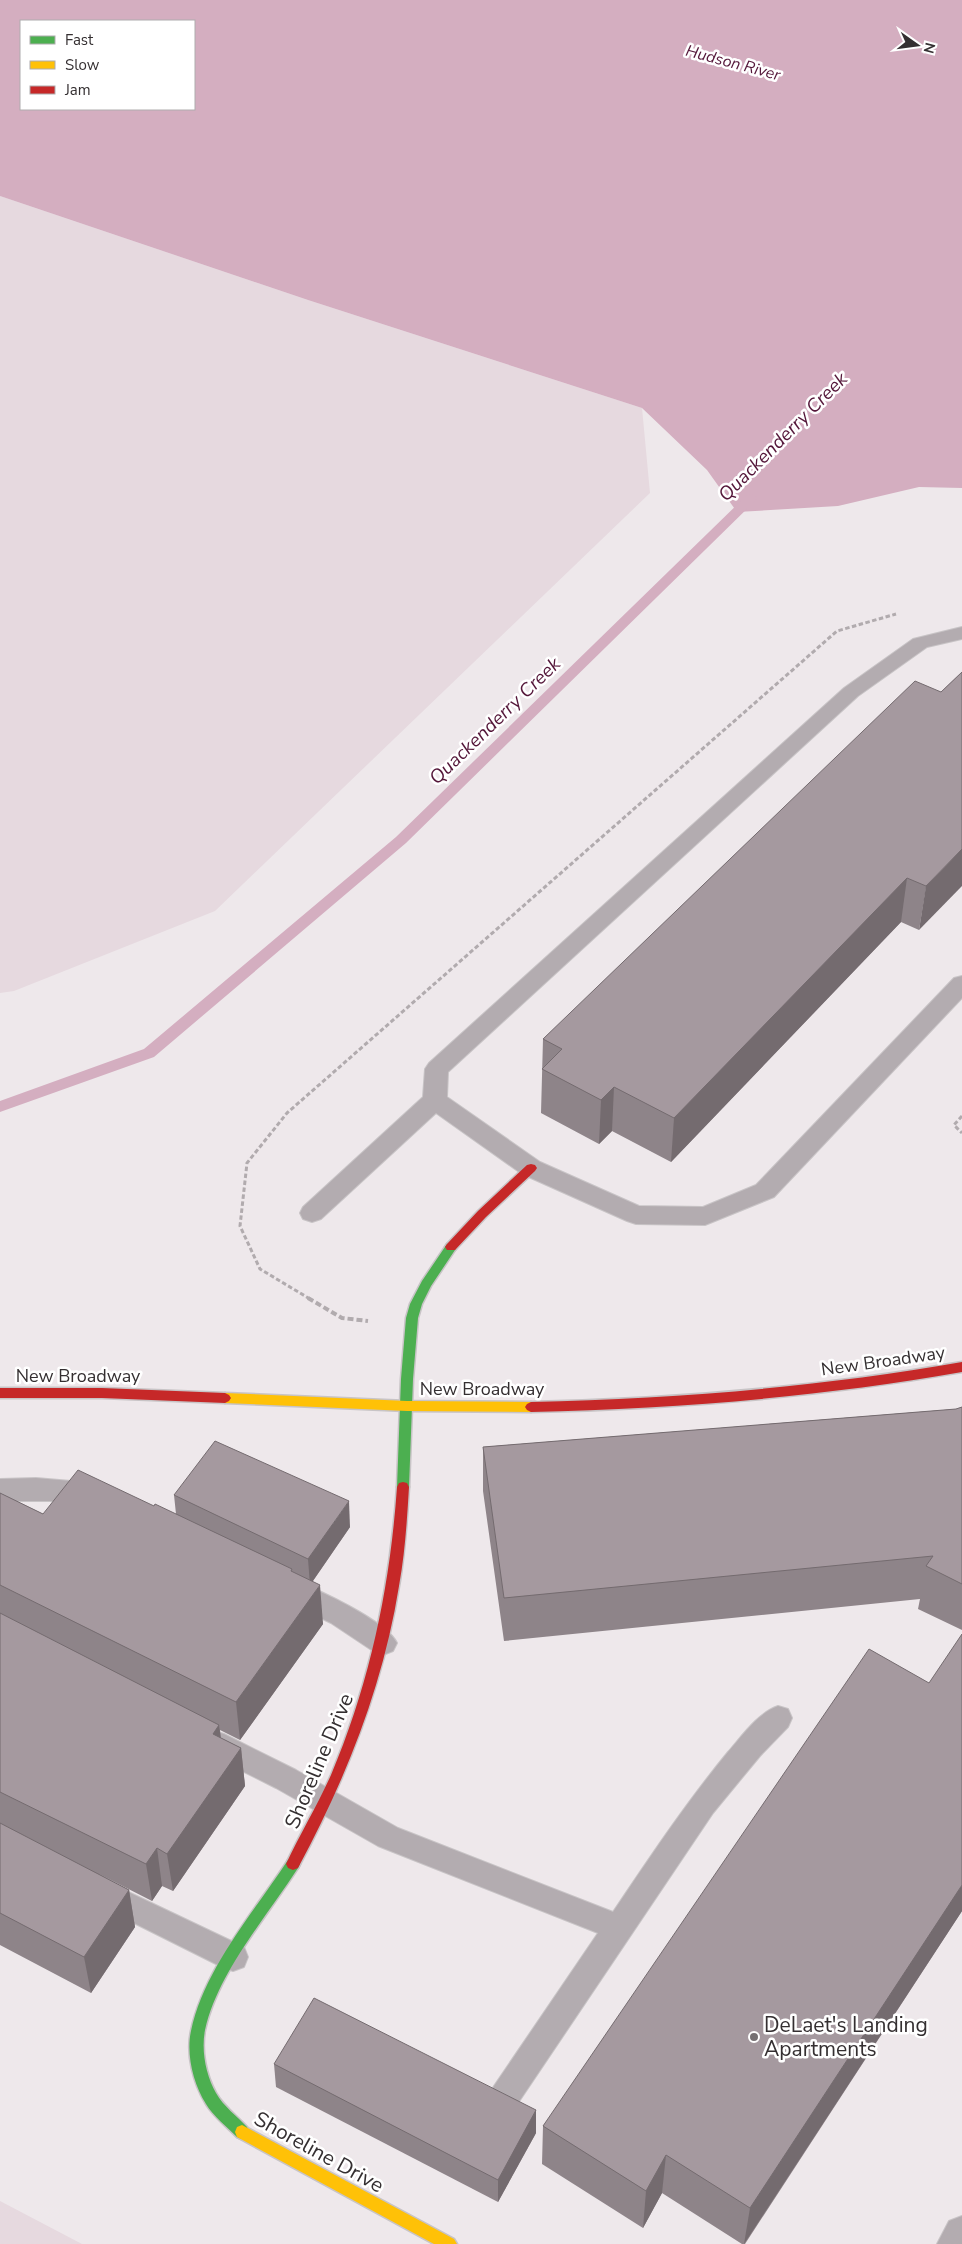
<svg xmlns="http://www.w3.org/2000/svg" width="962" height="2244" font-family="'Nunito Sans',sans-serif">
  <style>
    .built { fill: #e6d9df }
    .water { fill: #d4aec0; fill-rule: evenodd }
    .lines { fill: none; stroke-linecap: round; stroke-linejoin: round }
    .stream { fill: #d4aec0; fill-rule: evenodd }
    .lane-casing { stroke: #c8c4c6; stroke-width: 2 }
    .street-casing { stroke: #c8c4c6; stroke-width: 2 }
    .fast-casing { stroke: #c8c4c6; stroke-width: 3 }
    .slow-casing { stroke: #c8c4c6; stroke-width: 3 }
    .jam-casing { stroke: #c8c4c6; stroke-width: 3 }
    .path-far1 { stroke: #b1abae; stroke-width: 3; stroke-dasharray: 4.5 2.5; stroke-linecap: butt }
    .path { stroke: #b1abae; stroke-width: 4; stroke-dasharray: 6 3; stroke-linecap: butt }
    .lane { fill: #b3acb0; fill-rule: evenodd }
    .street { fill: #b3acb0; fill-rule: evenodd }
    .fast { fill: #4caf50; fill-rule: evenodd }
    .slow { fill: #ffc107; fill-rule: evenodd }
    .jam { fill: #c62828; fill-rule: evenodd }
    .wall { fill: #8e8489 }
    .shaded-wall { fill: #746b6f }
    .building { fill: #a5999f; stroke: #746b6f }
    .poi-dot { fill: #757072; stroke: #fff; stroke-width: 2 }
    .labels { text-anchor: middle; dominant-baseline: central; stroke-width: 5; stroke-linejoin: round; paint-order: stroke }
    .far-water-label { font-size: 16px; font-style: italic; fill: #541639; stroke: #fff }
    .street-label { font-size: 18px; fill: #342f31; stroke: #fff }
    .water-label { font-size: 19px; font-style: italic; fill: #541639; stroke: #fff }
    .near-street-label { font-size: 21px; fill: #342f31; stroke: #fff }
    .near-poi-label { font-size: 21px; fill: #342f31; stroke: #fff; text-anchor: start }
  </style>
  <rect width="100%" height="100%" fill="#eee8eb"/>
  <g class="built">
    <polygon points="0,196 308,300 642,408 650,493 215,911 14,991 0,993"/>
    <polygon points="0,2201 82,2244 0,2244"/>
  </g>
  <path class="water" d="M0 0H962V488L919 487 838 506 737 512 707 470 642 408 308 300 0 196ZM21 21H194V109H21Z"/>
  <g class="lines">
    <polygon class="stream" points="751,494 755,495 757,498 755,501 406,843 154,1057 0,1112 0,1101 144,1049 396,837 747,495"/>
    <defs>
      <g id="lane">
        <polygon points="962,627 962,639 927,647 858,696 448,1072 447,1097 540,1162 639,1206 703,1207 756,1185 954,978 962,976 962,998 774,1197 705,1225 636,1224 627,1221 522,1174 436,1113 321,1219 312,1222 303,1219 300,1213 303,1207 423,1097 425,1069 429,1063 844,688 913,639"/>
        <polygon points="36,1478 71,1481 103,1490 107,1498 103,1506 94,1509 59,1501 0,1501 0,1479"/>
        <path d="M294 1581C318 1589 386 1621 397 1643L393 1651 383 1655 373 1651 331 1623 284 1600 280 1592 284 1584Z"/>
        <path d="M778 1706 788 1709 792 1718 788 1727 760 1756 713 1813 516 2106 505 2111 494 2106 489 2096 494 2086 598 1933 378 1846 276 1788 204 1752 200 1743 204 1734 214 1731 224 1734 296 1770 398 1828 613 1912C650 1857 686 1803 728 1752 742 1736 758 1713 778 1706Z"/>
        <polygon points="103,1880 244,1947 248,1957 244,1967 233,1971 222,1967 92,1902 88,1893 92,1884"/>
      </g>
      <polygon id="street" points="962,2216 962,2244 937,2244 949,2221"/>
      <g id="fast">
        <polygon points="451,1243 455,1244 457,1247 431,1286 422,1304 418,1318 413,1379 409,1487 407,1491 403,1492 399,1491 397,1487 401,1379 406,1318 410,1304 422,1281 447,1244"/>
        <path d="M293 1858 298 1860 300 1864 298 1868C266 1918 218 1972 205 2030 201 2051 206 2075 216 2093 223 2106 238 2117 247 2127L249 2132 247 2137 242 2139 237 2137C227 2127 213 2116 206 2104 193 2083 186 2054 191 2031 204 1969 254 1912 288 1860Z"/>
      </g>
      <g id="slow">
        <polygon points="225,1393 407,1401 531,1402 535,1404 537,1407 535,1410 531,1412 407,1411 225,1403 221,1401 219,1398 221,1395"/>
        <polygon points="242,2125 454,2239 457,2244 434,2244 237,2137 235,2132 237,2127"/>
      </g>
      <g id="jam">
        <polygon points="531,1164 535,1165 537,1168 535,1171 486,1217 455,1250 447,1250 445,1247 447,1244 478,1211 527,1165"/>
        <path d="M962 1362V1372C819 1397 676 1409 531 1412L527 1410 525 1407 527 1404 531 1402C676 1399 819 1387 962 1362Z"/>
        <polygon points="0,1388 102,1388 225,1393 229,1395 231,1398 229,1401 225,1403 102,1398 0,1398"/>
        <path d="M403 1482 407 1483 409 1487C407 1520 405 1553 399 1586 383 1686 346 1779 298 1868L293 1870 288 1868 286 1864C300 1834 317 1806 331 1775 370 1683 390 1587 397 1487L399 1483Z"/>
      </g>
    </defs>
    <use href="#lane" class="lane-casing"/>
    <use href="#street" class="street-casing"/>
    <use href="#fast" class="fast-casing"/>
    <use href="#slow" class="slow-casing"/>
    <use href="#jam" class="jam-casing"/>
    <g class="path-far1">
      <polyline points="962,1116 954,1125 962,1133"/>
      <polyline points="310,1299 260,1269 240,1226 247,1163 287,1113 837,631 896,614"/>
    </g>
    <polyline class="path" points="308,1298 342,1318 368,1321"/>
    <use href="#lane" class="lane"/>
    <use href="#street" class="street"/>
    <use href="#fast" class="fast"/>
    <use href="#slow" class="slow"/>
    <use href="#jam" class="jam"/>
  </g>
  <g class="wall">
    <polygon points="962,672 919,930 901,922 671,1162 612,1131 599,1144 541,1113 543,1039 941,692"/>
    <polygon points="962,1407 962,1630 918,1609 920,1599 504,1641 483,1491 483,1447 956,1409"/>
    <polygon points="0,1493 43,1514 176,1514 174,1495 350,1527 313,1581 323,1624 240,1740 220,1730 221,1738 241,1748 245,1786 173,1891 162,1886 152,1901 97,1873 129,1890 135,1927 91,1993 0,1945"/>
    <polygon points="929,1683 962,1911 745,2244 742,2244 662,2193 643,2228 542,2164 543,2126"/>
    <polygon points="274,2064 536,2110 536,2133 498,2202 276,2087"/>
  </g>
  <g class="shaded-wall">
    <polygon points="962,849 962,886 919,930 926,886"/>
    <polygon points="907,878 901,922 671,1162 674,1118"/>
    <polygon points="614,1087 612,1131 599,1144 601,1100"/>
    <polygon points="349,1501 350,1527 310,1585 308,1559"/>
    <polygon points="320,1585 323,1624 240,1740 236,1702"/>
    <polygon points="219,1725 224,1763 213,1734"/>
    <polygon points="241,1748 245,1786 173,1891 167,1854"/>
    <polygon points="157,1848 162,1886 152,1901 146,1864"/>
    <polygon points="962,1885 962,1911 744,2244 750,2208"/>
    <polygon points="129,1890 135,1927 91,1993 84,1957"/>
    <polygon points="536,2110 536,2133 498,2202 498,2180"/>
    <polygon points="666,2155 662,2193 643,2228 646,2191"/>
  </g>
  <g class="building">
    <polygon points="962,672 962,849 926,886 907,878 674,1118 614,1087 601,1100 542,1069 562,1049 543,1039 915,681 941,692"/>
    <polygon points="962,1407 962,1584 926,1566 933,1556 504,1598 483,1447 956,1409"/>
    <polygon points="215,1441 349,1501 308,1559 174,1495"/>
    <polygon points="78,1470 154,1506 155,1504 292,1569 291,1571 320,1585 236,1702 0,1585 0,1493 43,1514"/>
    <polygon points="0,1613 219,1725 213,1734 241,1748 167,1854 157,1848 146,1864 0,1792"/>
    <polygon points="962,1634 962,1885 750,2208 666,2155 646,2191 543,2126 869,1649 929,1683"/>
    <polygon points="0,1823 129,1890 84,1957 0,1913"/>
    <polygon points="314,1998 536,2110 498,2180 274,2064"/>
  </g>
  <circle class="poi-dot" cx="754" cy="2037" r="5"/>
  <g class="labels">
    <g class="far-water-label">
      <text transform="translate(733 63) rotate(15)">Hudson River</text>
    </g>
    <g class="street-label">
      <text transform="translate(883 1361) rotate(-8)">New Broadway</text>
      <text x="78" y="1376">New Broadway</text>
      <text x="482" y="1389">New Broadway</text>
    </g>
    <g class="water-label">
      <text transform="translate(783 437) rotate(-45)">Quackenderry Creek</text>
      <text transform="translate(495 721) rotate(-44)">Quackenderry Creek</text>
    </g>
    <g class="near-street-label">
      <text transform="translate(319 1761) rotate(-67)">Shoreline Drive</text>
      <text transform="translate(319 2152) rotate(29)">Shoreline Drive</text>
    </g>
    <g class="near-poi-label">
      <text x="764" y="2025">DeLaet's Landing<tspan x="764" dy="24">Apartments</tspan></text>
    </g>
  </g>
  <rect x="20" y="20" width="175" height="90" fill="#ffffff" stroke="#aeacad"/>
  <rect x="30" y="36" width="25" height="8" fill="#4caf50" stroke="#aeacad"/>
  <text x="65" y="45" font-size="15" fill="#342f31">Fast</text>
  <rect x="30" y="61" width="25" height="8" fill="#ffc107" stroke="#aeacad"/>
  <text x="65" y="70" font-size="15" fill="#342f31">Slow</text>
  <rect x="30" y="86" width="25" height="8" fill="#c62828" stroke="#aeacad"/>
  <text x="65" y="95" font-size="15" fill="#342f31">Jam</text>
  <g transform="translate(917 45) rotate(104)" stroke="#ffffff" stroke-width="4" paint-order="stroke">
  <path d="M0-4L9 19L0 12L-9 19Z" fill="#342f31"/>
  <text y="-8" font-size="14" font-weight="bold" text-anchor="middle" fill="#342f31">N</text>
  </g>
</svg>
